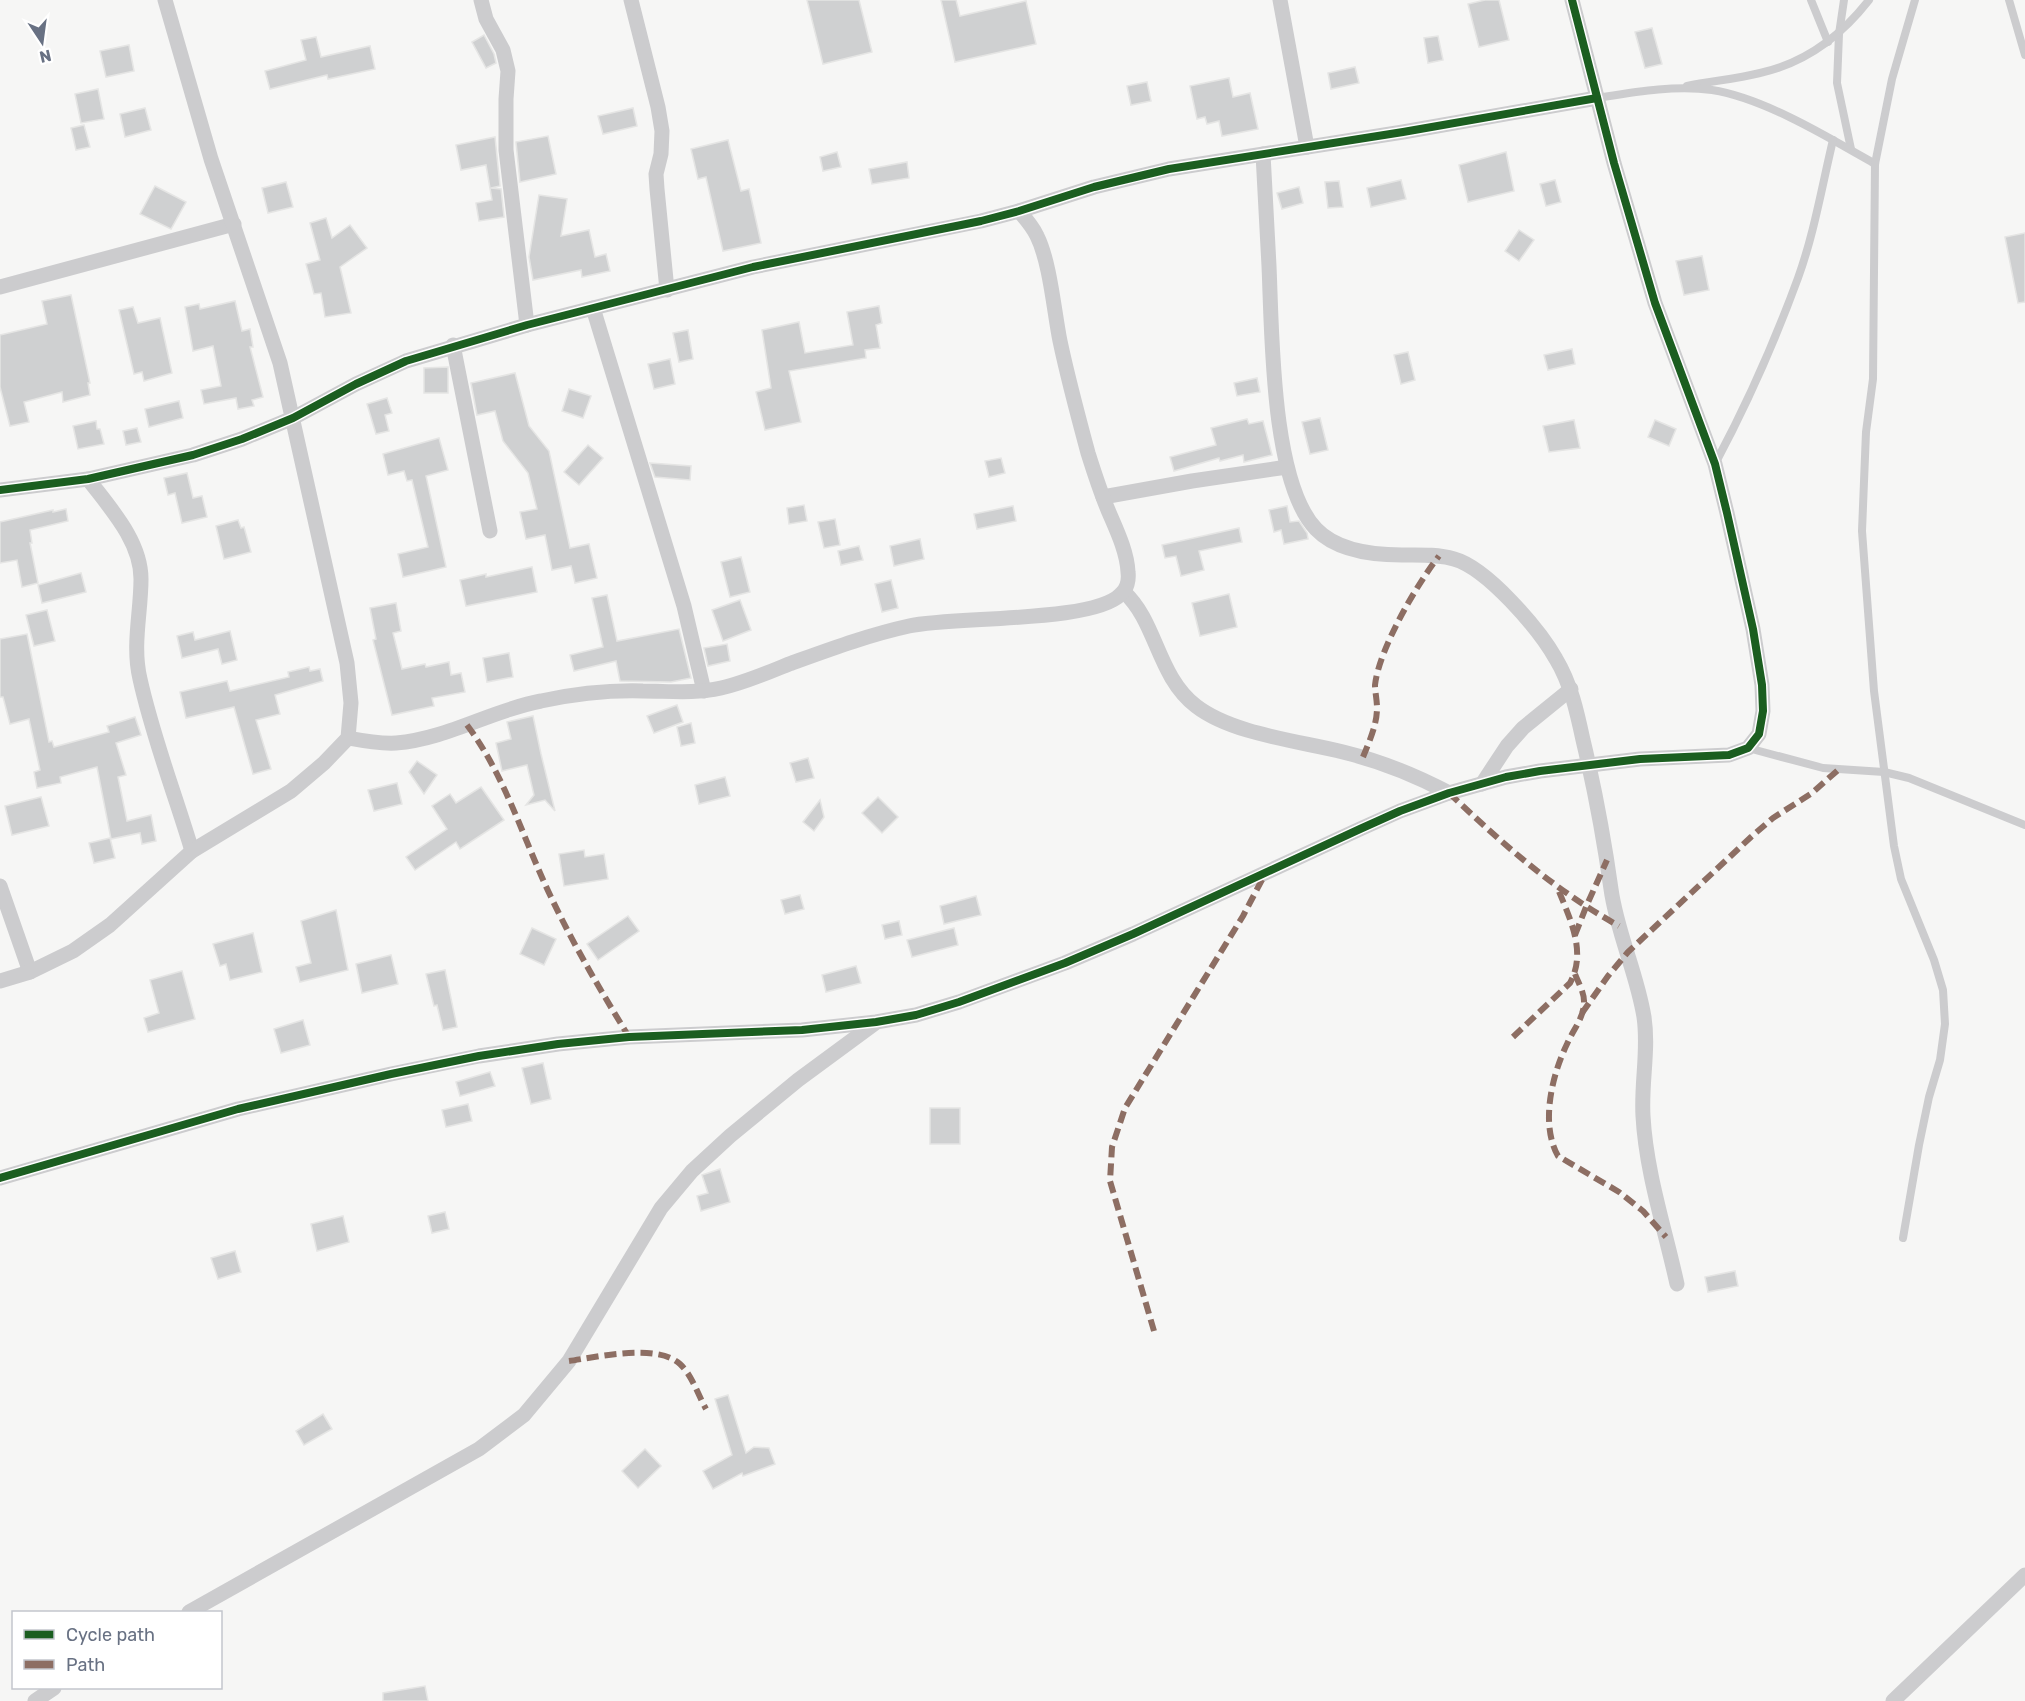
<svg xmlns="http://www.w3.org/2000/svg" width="2025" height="1701" font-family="Rubik,sans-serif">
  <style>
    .building { fill: #cfd0d1; stroke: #e5e5e4; stroke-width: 1.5 }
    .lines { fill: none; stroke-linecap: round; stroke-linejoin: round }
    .service { stroke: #ccccce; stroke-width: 8 }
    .minor { stroke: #ccccce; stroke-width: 15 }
    .quiet { stroke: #8d6e63; stroke-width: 6; stroke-dasharray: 12 6; stroke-linecap: butt }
    .cycleway-casing { stroke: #fff; stroke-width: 11 }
    .cycleway { stroke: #1b5e20; stroke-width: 8 }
  </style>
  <rect width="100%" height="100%" fill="#f6f6f5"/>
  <g class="building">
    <polygon points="807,0 859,0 872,52 823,64"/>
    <polygon points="941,0 956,0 960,16 1026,1 1036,44 955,62"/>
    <polygon points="1485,0 1499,0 1509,40 1479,47 1468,4"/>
    <polygon points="1652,28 1662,64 1645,68 1635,32"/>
    <polygon points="484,35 494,54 496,63 486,68 472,42"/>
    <polygon points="1438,36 1443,60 1428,63 1424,38"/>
    <polygon points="316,37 321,57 370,46 375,69 328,79 327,75 270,89 265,71 306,60 301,40"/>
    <polygon points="129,45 134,71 106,77 100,51"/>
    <polygon points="1355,67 1359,83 1331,89 1328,73"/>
    <polygon points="1229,78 1233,97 1250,93 1258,129 1222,136 1219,121 1207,124 1205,117 1197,119 1190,86"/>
    <polygon points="1147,82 1151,101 1131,105 1127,86"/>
    <polygon points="98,89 104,119 81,123 75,94"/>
    <polygon points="145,108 151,130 125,137 120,114"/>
    <polygon points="633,108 637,126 603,134 598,116"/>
    <polygon points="84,125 90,147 76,150 71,128"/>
    <polygon points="548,136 556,174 520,182 516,142"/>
    <polygon points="495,137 500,186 491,188 501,189 504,217 479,221 476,203 492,200 486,165 461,170 456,145"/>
    <polygon points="728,140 741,191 749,189 761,243 723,251 706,177 698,179 691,149"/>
    <polygon points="837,152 841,167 823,171 820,157"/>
    <polygon points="1506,152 1514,191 1468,202 1459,165"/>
    <polygon points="907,162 909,178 872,184 869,169"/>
    <polygon points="1401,180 1406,199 1371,207 1367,188"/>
    <polygon points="1555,180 1561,202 1546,206 1540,184"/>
    <polygon points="1339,181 1343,207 1328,208 1325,182"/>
    <polygon points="286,182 293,207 268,213 262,188"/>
    <polygon points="155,186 186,202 171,229 140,214"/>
    <polygon points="1299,187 1303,203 1282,209 1277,193"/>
    <polygon points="539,195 567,199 561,236 589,230 595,257 606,254 610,271 582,277 581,270 533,280 529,257"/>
    <polygon points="326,218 332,238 350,225 367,248 340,267 351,313 325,317 321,293 314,294 306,264 320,260 310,223"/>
    <polygon points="1519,230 1534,240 1519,261 1505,251"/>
    <polygon points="2025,233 2025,302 2018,303 2005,237"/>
    <polygon points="1702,256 1709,290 1684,295 1676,261"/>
    <polygon points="71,295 90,383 88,383 90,395 63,402 62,392 24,402 29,422 10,426 0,387 0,335 47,324 42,301"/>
    <polygon points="235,301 242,331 250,329 253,347 250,347 263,397 252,400 254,406 238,409 236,398 204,404 201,390 221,386 213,346 193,351 185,307 199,304 200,309"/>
    <polygon points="879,306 882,323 876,325 880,348 865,350 866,358 789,371 801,422 765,430 756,392 771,388 762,330 799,322 805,353 853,345 847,312"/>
    <polygon points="133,307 138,323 160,318 172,373 144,381 142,372 134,374 119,310"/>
    <polygon points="688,330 693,359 679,362 673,333"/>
    <polygon points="1572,349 1575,364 1548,370 1544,355"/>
    <polygon points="1408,352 1415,380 1401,384 1394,355"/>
    <polygon points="670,359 675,384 654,389 648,364"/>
    <polygon points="448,367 448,393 424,393 424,368"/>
    <polygon points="515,373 529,426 549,451 570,548 589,544 597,578 575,583 571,566 552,570 545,535 526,539 520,512 537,509 528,473 503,441 495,411 477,415 471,383"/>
    <polygon points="1257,378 1260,392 1237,396 1234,383"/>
    <polygon points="569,389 591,396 583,418 562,411"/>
    <polygon points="387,398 392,413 385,415 389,431 376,434 367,404"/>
    <polygon points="179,401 183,418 149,427 145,409"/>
    <polygon points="1320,418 1328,450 1310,454 1302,422"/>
    <polygon points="1247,419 1249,424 1263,421 1272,455 1244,462 1243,455 1220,461 1219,458 1174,471 1170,457 1216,445 1211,428"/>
    <polygon points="1574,420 1580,448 1549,452 1543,426"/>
    <polygon points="1655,420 1676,429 1669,446 1648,437"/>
    <polygon points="96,421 97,429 100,429 104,444 78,449 73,426"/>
    <polygon points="137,428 141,442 126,445 123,431"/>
    <polygon points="439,438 448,470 426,476 446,567 403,577 398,554 428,547 412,480 407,481 404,471 388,475 383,454"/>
    <polygon points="588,445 603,458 579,485 564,472"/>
    <polygon points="1001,458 1005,473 989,477 985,461"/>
    <polygon points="650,463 691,466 690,480 655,477"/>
    <polygon points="187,473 193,498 202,496 207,517 182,523 175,493 168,495 164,478"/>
    <polygon points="804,505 807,521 789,524 787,508"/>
    <polygon points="1013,506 1016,521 977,529 974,514"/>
    <polygon points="1287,506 1290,522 1299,521 1307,533 1308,539 1284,544 1281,530 1274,532 1269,510"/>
    <polygon points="66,509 68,521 30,530 32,543 30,543 38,583 22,587 17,560 0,563 0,522 53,510 53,512"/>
    <polygon points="835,519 840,545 824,548 818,522"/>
    <polygon points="238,520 241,528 244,527 251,552 224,559 216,526"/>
    <polygon points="1239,528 1242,542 1199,551 1204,570 1181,576 1176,556 1165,558 1162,545"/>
    <polygon points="920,539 924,559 894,566 890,546"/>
    <polygon points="859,546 863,560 841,565 838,551"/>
    <polygon points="741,557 750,592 730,597 721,562"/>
    <polygon points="532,567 537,592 466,606 460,580 486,574 486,577"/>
    <polygon points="81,573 86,592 42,603 38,585"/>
    <polygon points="891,580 898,608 882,612 875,584"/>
    <polygon points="1229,594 1237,627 1200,636 1192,603"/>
    <polygon points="607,595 617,641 679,629 691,678 671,682 620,681 616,661 574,671 570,655 603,647 592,598"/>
    <polygon points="740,600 751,630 723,641 712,610"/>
    <polygon points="396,603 401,631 393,633 402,669 425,664 426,667 449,662 451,675 461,673 465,692 432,698 434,706 392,715 373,640 376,639 370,608"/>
    <polygon points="47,610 55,641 34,646 26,615"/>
    <polygon points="230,631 237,660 222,664 218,649 182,658 177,636 193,632 195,640"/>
    <polygon points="27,634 49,742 52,741 54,747 109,732 107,726 135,717 141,735 116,743 126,775 118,777 127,821 151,815 156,841 142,844 140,833 111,839 97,767 60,777 61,783 37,788 34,772 40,770 29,719 10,724 3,697 0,697 0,639"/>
    <polygon points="727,644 730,661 708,666 704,648"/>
    <polygon points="509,653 513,677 487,682 483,658"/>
    <polygon points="309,667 310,671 320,669 323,681 275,695 280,714 256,720 271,769 253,774 234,707 186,718 180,692 227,681 230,691 289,677 288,672"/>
    <polygon points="677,705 683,722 654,733 647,716"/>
    <polygon points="533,716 541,754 555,811 545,800 526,805 534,795 527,765 502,771 496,743 511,739 507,722"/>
    <polygon points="691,723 695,743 681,746 677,727"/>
    <polygon points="808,758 814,778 796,782 790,763"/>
    <polygon points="417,761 437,775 424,794 409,772"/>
    <polygon points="725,777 730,796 699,804 695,785"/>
    <polygon points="397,783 402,804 374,811 368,790"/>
    <polygon points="481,787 504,820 460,849 456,842 415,870 406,857 447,829 432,806 450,794 456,803"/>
    <polygon points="41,797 49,826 12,835 5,806"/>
    <polygon points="878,797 898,817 882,833 862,813"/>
    <polygon points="820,800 824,817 814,831 803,822"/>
    <polygon points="110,838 115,858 94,863 89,843"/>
    <polygon points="584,850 585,857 604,854 608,879 564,886 559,854"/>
    <polygon points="800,895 804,909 785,914 781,900"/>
    <polygon points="976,896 981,915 944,924 940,906"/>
    <polygon points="336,910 348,970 300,982 296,967 311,963 301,921"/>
    <polygon points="628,916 639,931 598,960 587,944"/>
    <polygon points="899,921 902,935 885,939 882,925"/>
    <polygon points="532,928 556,939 544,965 520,954"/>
    <polygon points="954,928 958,945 912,957 907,940"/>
    <polygon points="253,933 262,972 230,980 226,964 220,966 213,944"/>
    <polygon points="391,955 398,984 362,993 356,964"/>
    <polygon points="856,966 861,983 826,992 822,975"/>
    <polygon points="445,970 457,1027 443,1030 437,1005 434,1006 426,974"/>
    <polygon points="182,971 195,1019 148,1032 144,1018 159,1013 150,980"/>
    <polygon points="303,1020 310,1045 281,1053 274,1029"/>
    <polygon points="543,1063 551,1099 531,1104 522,1068"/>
    <polygon points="490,1072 495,1086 460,1096 456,1082"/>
    <polygon points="468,1104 472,1121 446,1127 442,1110"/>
    <rect x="930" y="1108" width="30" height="36"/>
    <polygon points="720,1169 730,1202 701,1211 697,1196 708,1193 702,1175"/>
    <polygon points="445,1212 449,1229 432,1233 428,1216"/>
    <polygon points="343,1216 349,1242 317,1251 311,1224"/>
    <polygon points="235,1251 241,1272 218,1279 211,1258"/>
    <polygon points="1735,1271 1738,1286 1708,1292 1705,1277"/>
    <polygon points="728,1395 746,1453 754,1447 769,1448 775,1464 743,1476 742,1473 713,1489 703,1471 732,1455 715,1399"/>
    <polygon points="323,1414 332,1429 304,1445 296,1431"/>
    <polygon points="645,1449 661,1466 638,1488 622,1471"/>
    <polygon points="425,1686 428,1701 383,1701 383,1693"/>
  </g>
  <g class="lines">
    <g class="service">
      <polyline points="1811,0 1828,42"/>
      <polyline points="1844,0 1839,34 1837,83 1851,149"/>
      <polyline points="2009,0 2025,55"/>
      <path d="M1687 86C1712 81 1736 79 1760 73 1805 63 1841 36 1869 0"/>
      <path d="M1597 98C1635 92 1674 85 1712 90 1764 98 1830 138 1875 164"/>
      <path d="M1716 462C1748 402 1775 341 1798 278 1814 234 1822 186 1833 140"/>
      <polyline points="1748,748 1823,768 1884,772 1909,778 2025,825"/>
      <polyline points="1903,1238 1919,1145 1929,1097 1940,1060 1945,1024 1943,990 1934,960 1901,879 1894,846 1874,691 1862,531 1866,432 1873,379 1875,164 1892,79 1915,0"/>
    </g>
    <g class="minor">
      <polyline points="481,0 486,19 503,50 508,71 506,99 506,150 527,325"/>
      <polyline points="631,0 658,107 662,131 661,154 656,174 657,189 667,290"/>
      <polyline points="1280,0 1307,147"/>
      <path d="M1263 154C1265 191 1267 229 1269 266 1272 331 1271 482 1316 529 1336 550 1373 555 1402 555 1419 555 1437 554 1454 559 1487 568 1539 629 1556 659 1571 684 1577 712 1583 740 1595 790 1604 839 1611 889 1617 933 1637 973 1644 1017 1649 1050 1641 1082 1643 1116 1646 1172 1665 1229 1677 1284"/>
      <polyline points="0,287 234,224"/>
      <polyline points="593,308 684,606 704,691"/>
      <polyline points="453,345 490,531"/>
      <path d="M88 479C110 508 141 541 141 579 141 613 132 645 140 679 153 738 175 794 192 851"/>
      <polyline points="0,490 88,479 193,455 242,439 293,418 356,384 406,361 527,325 753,267 981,221 1019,211 1094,187 1169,169 1403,132 1597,98"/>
      <polyline points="1103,497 1192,481 1287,467"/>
      <path d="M1124 592C1157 622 1157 676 1196 706 1232 734 1299 741 1343 752 1380 761 1415 775 1449 793"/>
      <path d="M348 738C364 741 380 744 396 743 447 739 492 710 541 701 574 694 609 690 643 691 669 691 694 694 721 688 744 683 767 673 789 664 828 650 868 635 909 626 955 616 1094 623 1121 594 1127 589 1129 580 1128 572 1127 551 1116 529 1108 510 1100 491 1094 472 1088 453 1078 416 1068 379 1060 341 1054 311 1050 262 1037 236 1033 227 1026 219 1019 211"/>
      <polyline points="1482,784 1507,746 1523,728 1571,689"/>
      <polyline points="0,886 30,972"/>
      <polyline points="0,981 30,972 73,951 110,925 192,851 291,791 324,763 348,738 351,703 347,663 280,363 211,159 165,0"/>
      <polyline points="0,1178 238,1109 391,1074 479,1056 558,1044 629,1037 802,1030 876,1022 916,1015 959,1002 1065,963 1133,934 1360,829 1400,811 1449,793 1506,777 1540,771 1640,759 1729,755 1748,748 1759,734 1763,711 1762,685 1753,629 1727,513 1715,464 1655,303 1614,163 1572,0"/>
      <polyline points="189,1612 479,1449 524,1415 569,1361 661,1208 692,1171 730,1136 798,1080 874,1024"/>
      <polyline points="35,1701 54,1688"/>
      <polyline points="1893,1701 2025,1575"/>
    </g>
    <g class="quiet">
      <path d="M467 725C506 777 523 839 551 897 574 946 601 991 629 1037"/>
      <path d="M1363 757C1369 742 1377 725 1377 708 1377 700 1375 692 1375 685 1379 649 1417 584 1439 556"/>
      <path d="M1449 793C1504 845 1553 889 1619 926"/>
      <polyline points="1575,935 1586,907 1607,860"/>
      <path d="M1575 974C1578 982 1584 992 1584 1001 1585 1016 1573 1030 1567 1044 1552 1075 1540 1124 1558 1156L1619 1192 1643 1211 1666 1237"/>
      <polyline points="1582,1013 1608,976 1628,952 1751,837 1773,818 1812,793 1838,770"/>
      <path d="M1513 1037 1570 983C1587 952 1570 919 1558 889"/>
      <polyline points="1154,1331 1110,1181 1112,1147 1125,1108 1243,916 1265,874"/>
      <path d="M569 1361C597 1357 657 1343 680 1364 692 1375 698 1395 706 1409"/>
    </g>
    <defs>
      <g id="cycleway">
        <polyline points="0,490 88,479 193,455 242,439 293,418 356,384 406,361 527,325 753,267 981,221 1019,211 1094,187 1169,169 1403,132 1597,98"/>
        <polyline points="0,1178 238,1109 391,1074 479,1056 558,1044 629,1037 802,1030 876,1022 916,1015 959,1002 1065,963 1133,934 1360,829 1400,811 1449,793 1506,777 1540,771 1640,759 1729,755 1748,748 1759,734 1763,711 1762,685 1753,629 1727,513 1715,464 1655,303 1614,163 1572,0"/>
      </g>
    </defs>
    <use href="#cycleway" class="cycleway-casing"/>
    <use href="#cycleway" class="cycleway"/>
  </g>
  <rect x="12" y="1611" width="210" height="78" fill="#ffffff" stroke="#c3c6cd" stroke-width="1.5"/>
  <rect x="24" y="1630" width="30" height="9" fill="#1b5e20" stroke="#c3c6cd" stroke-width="1.5"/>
  <text x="66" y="1641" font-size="18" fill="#687183">Cycle path</text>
  <rect x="24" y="1660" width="30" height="9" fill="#8d6e63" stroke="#c3c6cd" stroke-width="1.5"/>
  <text x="66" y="1671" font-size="18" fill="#687183">Path</text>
  <g transform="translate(42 42) rotate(167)" stroke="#ffffff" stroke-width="4.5" paint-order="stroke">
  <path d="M0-4.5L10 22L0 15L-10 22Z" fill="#687183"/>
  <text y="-9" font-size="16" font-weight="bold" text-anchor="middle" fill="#687183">N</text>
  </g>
</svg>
